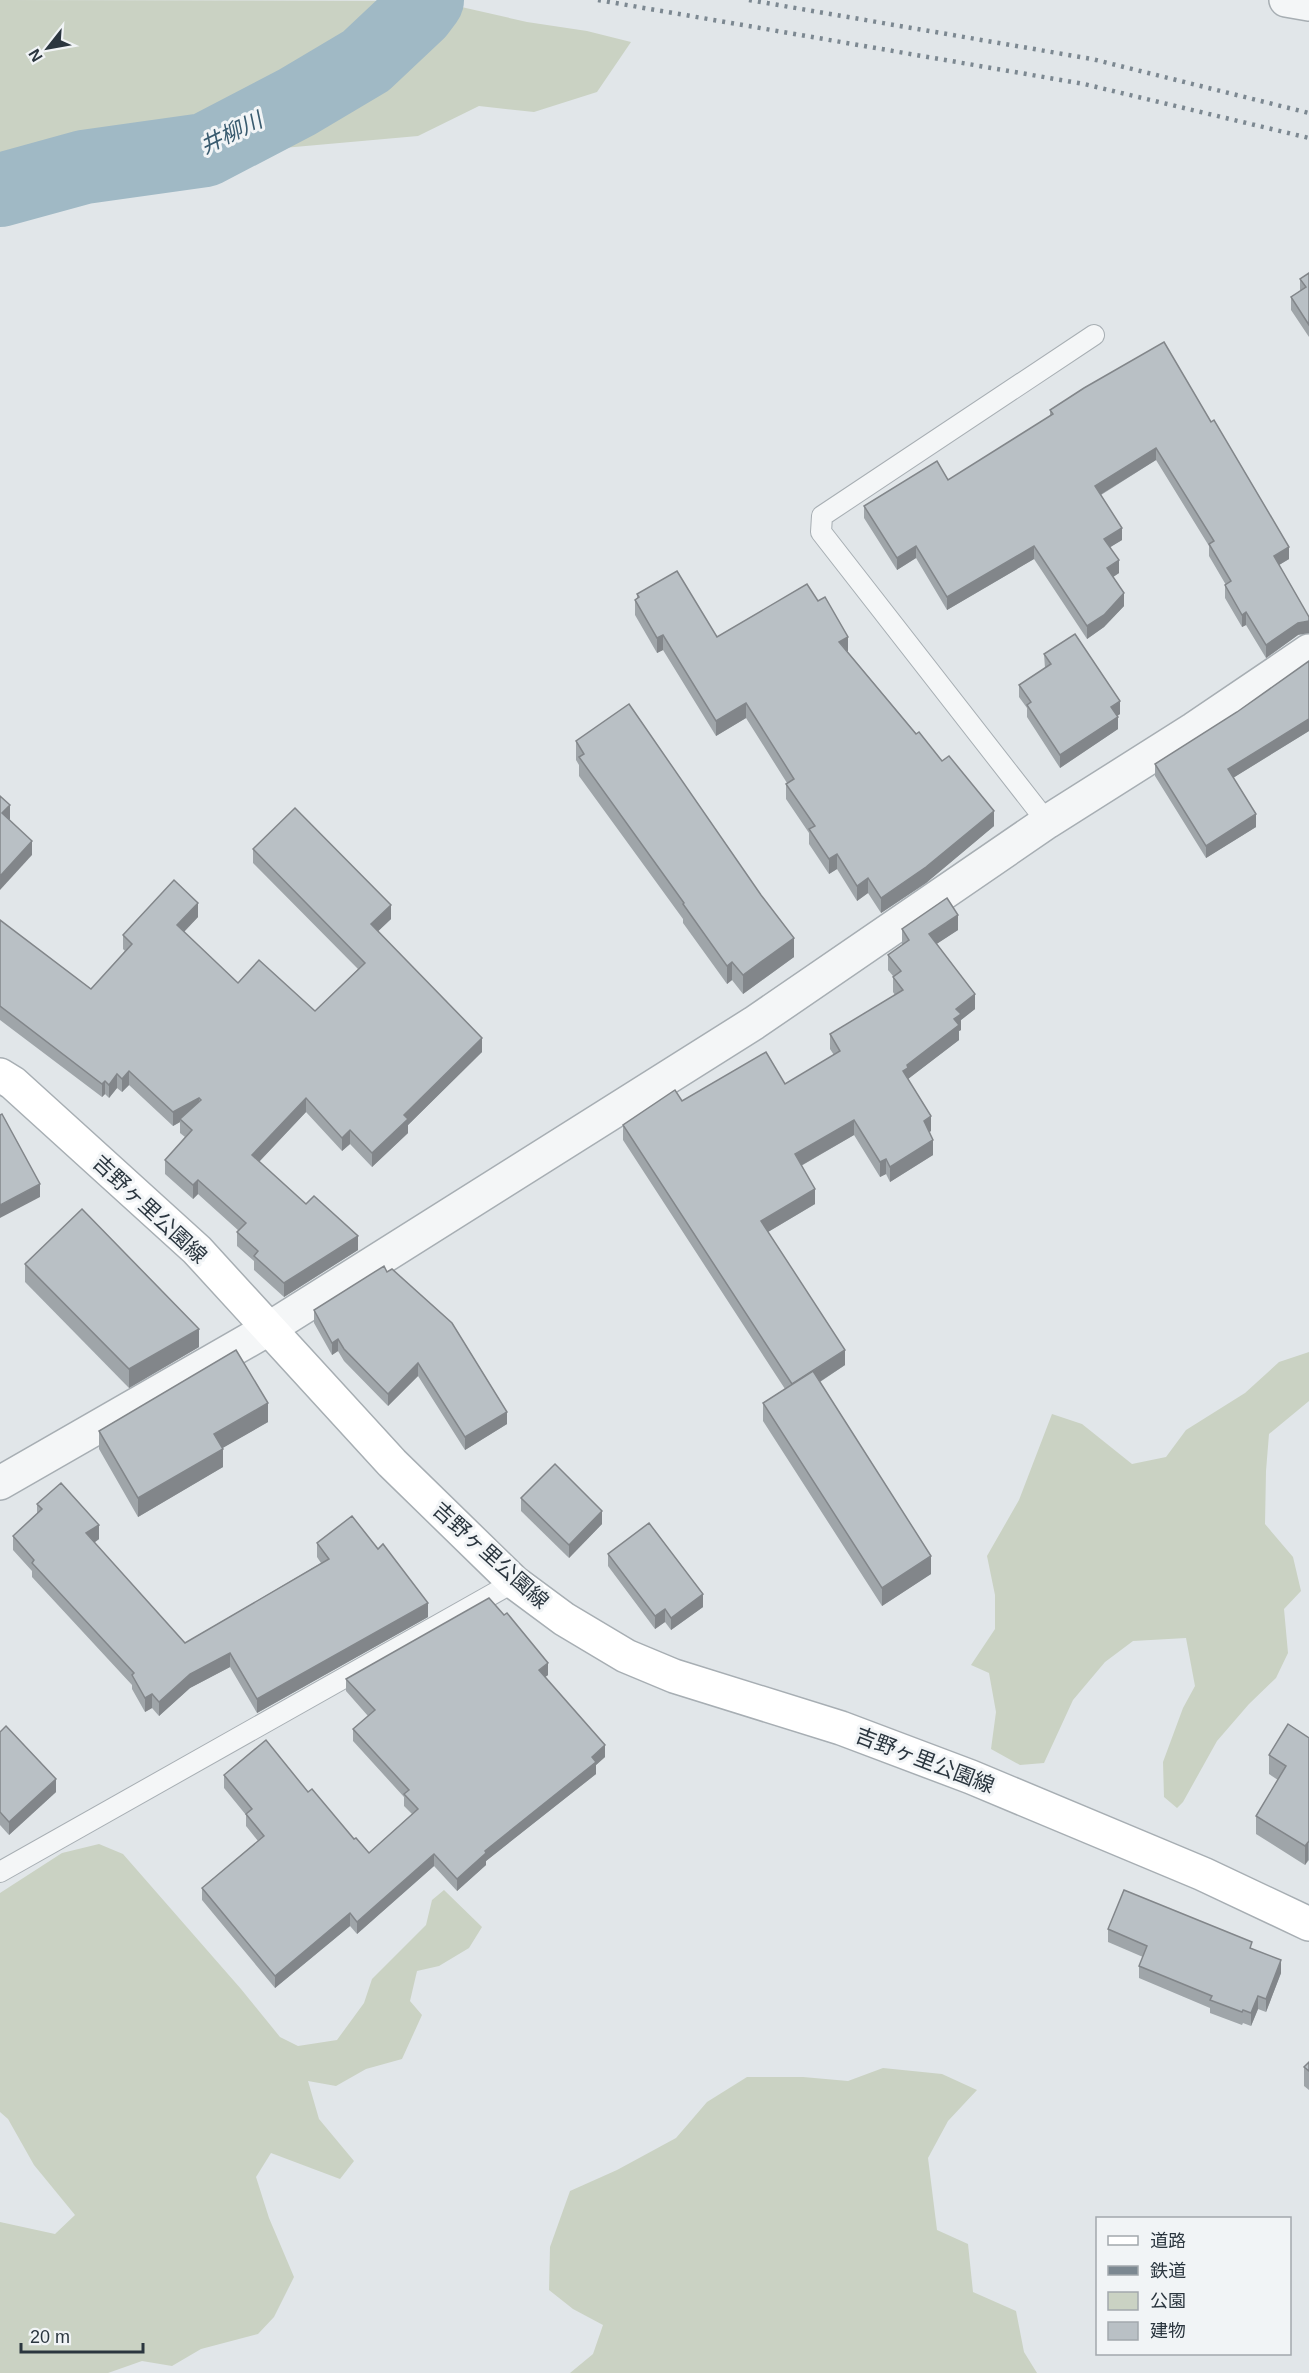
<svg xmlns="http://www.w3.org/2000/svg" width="1309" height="2373" font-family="Helvetica,'Noto Sans JP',sans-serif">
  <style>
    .green { fill: #cad2c3 }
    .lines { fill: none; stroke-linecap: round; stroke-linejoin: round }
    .river { stroke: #a0b9c5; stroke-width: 74 }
    .service-casing { stroke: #a7aeb3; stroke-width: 22 }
    .minor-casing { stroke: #a7aeb3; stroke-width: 36 }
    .secondary-casing { stroke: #a7aeb3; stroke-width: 36 }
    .service { stroke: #f4f6f7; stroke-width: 20 }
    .minor { stroke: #f4f6f7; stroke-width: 33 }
    .secondary { stroke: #fff; stroke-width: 33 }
    .rail { stroke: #7c8891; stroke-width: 4.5; stroke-dasharray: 3 6; stroke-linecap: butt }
    .wall { fill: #9fa5a9 }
    .shaded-wall { fill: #82868a }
    .building { fill: #b9c0c5; stroke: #82868a; stroke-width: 1.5 }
    .labels { text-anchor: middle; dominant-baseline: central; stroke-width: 6; stroke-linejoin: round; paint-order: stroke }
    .street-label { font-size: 21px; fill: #2b363f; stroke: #f1f4f6 }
    .water-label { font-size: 22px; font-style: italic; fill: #395b6f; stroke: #f1f4f6 }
  </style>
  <rect width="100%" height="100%" fill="#e1e6e9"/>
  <g class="green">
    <polygon points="0,0 416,1 457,6 527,22 587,31 631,42 597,92 534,112 479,106 418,136 272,149 224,164 165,155 87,181 33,192 0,202"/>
    <polygon points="1309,1352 1309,1401 1269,1434 1266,1471 1265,1524 1293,1557 1301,1591 1284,1609 1288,1653 1276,1678 1249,1704 1217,1741 1183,1802 1177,1808 1164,1797 1163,1762 1183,1708 1195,1686 1186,1638 1133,1641 1105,1662 1073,1700 1044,1763 1020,1765 991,1749 996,1712 989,1673 971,1665 995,1629 995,1595 987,1556 1019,1500 1052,1414 1082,1424 1132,1464 1166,1457 1186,1430 1245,1393 1279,1362"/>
    <polygon points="99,1844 123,1854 241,1989 280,2037 298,2046 337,2040 364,2003 372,1979 426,1925 432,1900 444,1890 482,1927 469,1948 439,1966 417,1971 410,2001 422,2015 402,2059 366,2069 336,2086 308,2081 319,2119 354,2161 340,2179 271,2153 256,2177 269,2218 294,2277 274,2317 258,2334 201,2349 172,2366 142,2361 108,2373 0,2373 0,2222 55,2234 75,2215 34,2165 8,2119 0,2112 0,1893 62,1853"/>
    <polygon points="883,2068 942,2074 977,2090 948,2121 928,2158 937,2230 968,2244 973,2292 1016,2311 1024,2352 1037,2373 570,2373 593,2354 603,2325 573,2309 549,2290 550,2247 570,2191 617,2170 676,2138 707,2102 747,2077 803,2077 848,2081"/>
  </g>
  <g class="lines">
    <polyline class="river" points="0,190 84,167 205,150 297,102 366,61 418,12 427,0"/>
    <defs>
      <g id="service">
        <polyline points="1047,822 821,532 822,516 1094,335"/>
        <polyline points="0,1872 514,1582"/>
      </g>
      <g id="minor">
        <polyline points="1286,0 1309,4"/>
        <polyline points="0,1483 270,1328 754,1023 1047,822 1194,729 1309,651"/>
      </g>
      <polyline id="secondary" points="0,1075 13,1083 197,1250 392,1463 514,1582 564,1619 626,1656 674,1676 841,1728 971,1777 1203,1874 1309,1924"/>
    </defs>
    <use href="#service" class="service-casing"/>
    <use href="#minor" class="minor-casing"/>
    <use href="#secondary" class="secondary-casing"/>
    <use href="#service" class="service"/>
    <use href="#minor" class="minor"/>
    <use href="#secondary" class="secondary"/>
    <g class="rail">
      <polyline points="598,0 1084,84 1309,138"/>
      <polyline points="749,0 1092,59 1309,113"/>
    </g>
  </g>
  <g class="wall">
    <polygon points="1309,273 1309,337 1291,310 1291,297 1300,291 1300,279"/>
    <polygon points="1084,388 1289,559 1279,565 1298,635 1266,658 1246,625 1242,627 1225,598 1225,585 1226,585 1209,556 1209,546 1156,460 1101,495 1122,540 1110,547 1119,573 1113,577 1124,606 1104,627 1087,639 1034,559 947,610 916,558 897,570 864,518 864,506 948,480 1050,416 1050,410"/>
    <polygon points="637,594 717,637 848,652 994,826 926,883 881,913 868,893 857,901 837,869 829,874 809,844 809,833 786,799 786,784 787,783 746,718 716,736 663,650 657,653 635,615 635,600 637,598"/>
    <polygon points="1044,654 1120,714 1117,716 1118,729 1060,768 1027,717 1027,708 1019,697 1019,685 1045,668"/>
    <polygon points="1309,661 1309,731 1233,778 1256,827 1206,858 1155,776 1155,764 1237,712"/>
    <polygon points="576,741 794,957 743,994 732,980 727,984 683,923 683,919 579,776 579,765 576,760"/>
    <polygon points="253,849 391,919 378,931 482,1052 408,1125 408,1133 372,1167 350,1144 342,1151 306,1112 259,1162 306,1204 358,1250 284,1297 254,1270 254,1261 237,1246 237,1232 239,1231 198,1194 193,1199 165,1174 165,1160 185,1137 180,1133 180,1122 173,1126 129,1085 122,1092 117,1088 109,1098 105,1094 102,1097 0,1020 0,920 91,989 125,951 123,949 123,935 198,917 184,932 238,983 315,1011 358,969 253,863"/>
    <polygon points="902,929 958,930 936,944 975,1009 961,1020 961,1030 959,1031 959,1040 908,1079 931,1131 929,1132 933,1155 890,1182 886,1174 880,1177 854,1135 801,1166 815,1204 768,1232 845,1365 820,1382 931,1574 882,1606 763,1421 763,1403 785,1389 623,1140 623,1125 682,1101 785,1084 834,1055 830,1049 830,1034 895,995 893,992 893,976 888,970 888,955 902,945"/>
    <polygon points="25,1264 199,1347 129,1388 25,1282"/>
    <polygon points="387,1272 507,1424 465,1450 418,1376 388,1406 344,1361 338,1351 332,1355 314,1323 314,1310"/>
    <polygon points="268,1422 222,1448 223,1467 138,1517 99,1449 99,1431"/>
    <polygon points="521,1498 602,1524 569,1558 521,1511"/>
    <polygon points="37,1504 99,1539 94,1543 185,1643 321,1563 317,1557 317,1543 428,1617 257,1713 230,1667 190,1688 159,1716 152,1708 145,1712 132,1689 132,1685 32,1577 32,1571 13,1550 13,1536 37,1514"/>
    <polygon points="608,1554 703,1607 671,1630 665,1622 655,1629 608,1566"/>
    <polygon points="548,1675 545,1677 605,1757 596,1765 596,1774 486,1861 486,1865 457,1891 434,1866 357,1934 350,1926 275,1988 202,1900 202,1888 258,1841 246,1826 246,1815 224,1788 224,1775 308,1792 354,1839 369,1853 412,1814 404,1806 404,1797 353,1741 353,1729 368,1716 346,1691 346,1679"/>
    <polygon points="0,1732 56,1792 9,1835 0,1825"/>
    <polygon points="1309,1738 1309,1860 1305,1865 1256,1834 1256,1816 1278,1780 1269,1774 1269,1755"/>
    <polygon points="1108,1929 1252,1949 1281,1973 1266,2012 1258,2009 1251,2026 1243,2023 1242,2025 1210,2013 1210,2008 1139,1978 1139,1966 1143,1957 1108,1942"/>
    <polygon points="1309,2062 1309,2090 1304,2086 1304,2067"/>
  </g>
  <g class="shaded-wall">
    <polygon points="1156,448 1156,460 1095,498 1095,486"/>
    <polygon points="1122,528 1122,540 1104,551 1104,539"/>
    <polygon points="916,546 916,558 897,570 897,558"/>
    <polygon points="1034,546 1034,559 947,610 947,597"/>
    <polygon points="1289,547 1289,559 1274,568 1274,556"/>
    <polygon points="1119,560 1119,573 1107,581 1107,568"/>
    <polygon points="1124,593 1124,606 1104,627 1087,639 1087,626"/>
    <polygon points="1246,612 1246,625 1242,627 1242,615"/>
    <polygon points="1309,621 1309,633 1298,635 1266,658 1266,645 1298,623"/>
    <polygon points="663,635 663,650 657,653 657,638"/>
    <polygon points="848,637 848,652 839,642"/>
    <polygon points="1120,701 1120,714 1111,720 1111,707"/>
    <polygon points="746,703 746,718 716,736 716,721"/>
    <polygon points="1118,717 1118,729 1060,768 1060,755"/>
    <polygon points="1309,719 1309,731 1228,781 1228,769"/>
    <polygon points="10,805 10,819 2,827 2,813"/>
    <polygon points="994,811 994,826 926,883 881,913 881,898"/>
    <polygon points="1256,814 1256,827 1206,858 1206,846"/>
    <polygon points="32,841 32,855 0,890 0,876"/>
    <polygon points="837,854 837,869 829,874 829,859"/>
    <polygon points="868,878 868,893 857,901 857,886"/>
    <polygon points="198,903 198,917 177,939 177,925"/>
    <polygon points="391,905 391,919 371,938 371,924"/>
    <polygon points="958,915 958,930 929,949 929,934"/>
    <polygon points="794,938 794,957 743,994 743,975"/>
    <polygon points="732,962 732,980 727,984 727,966"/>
    <polygon points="975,994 975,1009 961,1020 961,1030 959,1031 959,1040 908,1079 903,1071 907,1065 954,1019 956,1009"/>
    <polygon points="482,1038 482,1052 408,1125 408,1133 372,1167 372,1153 404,1115"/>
    <polygon points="129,1071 129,1085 122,1092 122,1079"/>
    <polygon points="117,1074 117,1088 109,1098 109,1085"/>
    <polygon points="105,1081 105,1094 102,1097 102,1084"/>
    <polygon points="199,1098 199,1112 180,1119 180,1122 173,1126 173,1112"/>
    <polygon points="306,1098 306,1112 252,1169 252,1155"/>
    <polygon points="931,1116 931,1131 924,1136 924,1121"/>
    <polygon points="854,1120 854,1135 795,1169 795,1154"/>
    <polygon points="350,1130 350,1144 342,1151 342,1138"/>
    <polygon points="933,1140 933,1155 890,1182 890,1167"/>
    <polygon points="886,1159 886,1174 880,1177 880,1162"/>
    <polygon points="198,1180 198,1194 193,1199 193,1185"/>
    <polygon points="40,1184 40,1197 0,1218 0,1205"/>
    <polygon points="815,1189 815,1204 761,1236 761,1221"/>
    <polygon points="358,1236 358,1250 284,1297 284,1283"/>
    <polygon points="199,1329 199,1347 129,1388 129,1369"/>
    <polygon points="338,1339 338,1351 332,1355 332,1343"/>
    <polygon points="845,1350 845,1365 792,1400 792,1385"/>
    <polygon points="418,1363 418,1376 388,1406 388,1394"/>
    <polygon points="268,1403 268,1422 214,1453 214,1434"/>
    <polygon points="507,1412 507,1424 465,1450 465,1437"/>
    <polygon points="223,1449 223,1467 138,1517 138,1498"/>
    <polygon points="602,1511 602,1524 569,1558 569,1545"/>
    <polygon points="99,1525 99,1539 86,1548 86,1533"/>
    <polygon points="931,1556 931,1574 882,1606 882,1588"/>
    <polygon points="703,1594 703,1607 671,1630 671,1618"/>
    <polygon points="428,1603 428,1617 257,1713 257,1699"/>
    <polygon points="665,1609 665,1622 655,1629 655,1616"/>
    <polygon points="230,1653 230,1667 190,1688 159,1716 159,1702 190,1674"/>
    <polygon points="548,1663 548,1675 539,1682 539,1670"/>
    <polygon points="152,1694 152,1708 145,1712 145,1698"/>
    <polygon points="605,1745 605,1757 596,1765 596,1774 486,1861 486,1865 457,1891 457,1879 485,1851"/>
    <polygon points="56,1779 56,1792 9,1835 9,1822"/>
    <polygon points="1308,1841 1308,1860 1305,1865 1305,1846"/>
    <polygon points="434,1854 434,1866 357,1934 357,1922"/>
    <polygon points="350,1913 350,1926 275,1988 275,1976"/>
    <polygon points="1281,1960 1281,1973 1266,2012 1266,1999"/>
    <polygon points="1258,1996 1258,2009 1251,2026 1251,2013"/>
  </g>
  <g class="building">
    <polygon points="1309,273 1309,325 1291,297 1306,287 1300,279"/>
    <polygon points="1164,342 1211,422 1214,420 1289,547 1274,556 1309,617 1309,621 1298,623 1266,645 1246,612 1242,615 1225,585 1231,581 1209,544 1214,541 1156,448 1095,486 1122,528 1104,539 1119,560 1107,568 1124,593 1104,615 1087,626 1034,546 947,597 916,546 897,558 864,506 937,461 948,480 1053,414 1050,410 1084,388"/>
    <polygon points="677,571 717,637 807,584 818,601 825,597 848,637 839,642 916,734 919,732 942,761 949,756 994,811 926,867 881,898 868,878 857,886 837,854 829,859 809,829 815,826 786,784 794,779 746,703 716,721 663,635 657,638 635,600 639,597 637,594"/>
    <polygon points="1075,634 1120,701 1111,707 1118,717 1060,755 1027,705 1031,702 1019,685 1051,664 1044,654"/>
    <polygon points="1309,661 1309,719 1228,769 1256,814 1206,846 1155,764 1237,712"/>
    <polygon points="629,704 761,895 794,938 743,975 732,962 727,966 683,904 684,903 579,757 584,754 576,741"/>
    <polygon points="0,796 10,805 2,813 32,841 0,876"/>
    <polygon points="295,808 391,905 371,924 482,1038 404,1115 408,1119 372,1153 350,1130 342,1138 306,1098 252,1155 306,1204 314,1196 358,1236 284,1283 254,1256 258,1251 237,1232 246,1223 198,1180 193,1185 165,1160 192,1130 180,1119 201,1100 199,1098 173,1112 129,1071 122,1079 117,1074 109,1085 105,1081 102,1084 0,1006 0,920 91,989 132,944 123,935 174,880 198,903 177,925 238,983 259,960 315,1011 365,963 253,849"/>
    <polygon points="947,898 958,915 929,934 975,994 956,1009 961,1014 954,1019 959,1025 907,1065 908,1068 903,1071 931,1116 924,1121 933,1140 890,1167 886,1159 880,1162 854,1120 795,1154 815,1189 761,1221 845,1350 792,1384 623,1125 675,1090 682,1101 766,1052 785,1084 840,1051 830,1034 903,990 893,977 901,971 888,955 909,940 902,929"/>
    <polygon points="2,1114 40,1184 0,1205 0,1115"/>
    <polygon points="82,1209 199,1329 129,1369 25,1264"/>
    <polygon points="384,1266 387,1272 392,1269 452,1323 507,1412 465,1437 418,1363 388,1394 344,1349 338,1339 332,1343 314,1310"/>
    <polygon points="236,1350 268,1403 214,1434 223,1449 138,1498 99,1431"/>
    <polygon points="813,1371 931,1556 882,1588 763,1403"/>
    <polygon points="555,1464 602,1511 569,1545 521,1498"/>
    <polygon points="61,1483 99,1525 86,1533 185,1643 329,1559 317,1543 352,1516 378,1549 383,1544 428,1603 257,1699 230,1653 190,1674 159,1702 152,1694 145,1698 132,1675 134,1673 32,1563 34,1560 13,1536 42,1509 37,1504"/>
    <polygon points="649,1523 703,1594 671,1618 665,1609 655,1616 608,1554"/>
    <polygon points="489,1598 504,1615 507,1613 548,1663 539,1670 605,1745 592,1757 596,1762 485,1851 486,1853 457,1879 434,1854 357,1922 350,1913 275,1976 202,1888 264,1836 246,1814 252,1809 224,1775 266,1740 308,1792 312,1789 354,1839 356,1838 369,1853 418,1809 404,1794 409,1790 353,1729 375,1710 346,1679"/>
    <polygon points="1288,1724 1309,1738 1309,1841 1305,1846 1256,1816 1286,1766 1269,1755"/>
    <polygon points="6,1726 56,1779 9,1822 0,1812 0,1732"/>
    <polygon points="1124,1890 1252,1942 1250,1948 1281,1960 1266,1999 1258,1996 1251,2013 1243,2010 1242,2012 1210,2000 1212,1996 1139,1966 1147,1946 1108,1929"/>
    <polygon points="1309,2062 1309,2071 1304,2067"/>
  </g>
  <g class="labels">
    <g class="street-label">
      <text transform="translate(150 1209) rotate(43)">吉野ヶ里公園線</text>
      <text transform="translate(491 1555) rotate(42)">吉野ヶ里公園線</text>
      <text transform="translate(925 1760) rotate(21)">吉野ヶ里公園線</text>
    </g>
    <g class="water-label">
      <text transform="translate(231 133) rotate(-26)">井柳川</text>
    </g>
  </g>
  <rect x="1096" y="2217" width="195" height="138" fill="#f1f4f6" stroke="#a2a8ad" stroke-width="1.5"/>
  <rect x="1108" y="2236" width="30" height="9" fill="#ffffff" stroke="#a2a8ad" stroke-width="1.5"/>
  <text x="1150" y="2247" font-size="18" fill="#2b363f">道路</text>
  <rect x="1108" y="2266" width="30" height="9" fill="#7c8891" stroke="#a2a8ad" stroke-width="1.5"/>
  <text x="1150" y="2277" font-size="18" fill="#2b363f">鉄道</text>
  <rect x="1108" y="2292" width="30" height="18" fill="#cad2c3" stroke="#a2a8ad" stroke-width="1.5"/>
  <text x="1150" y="2307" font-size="18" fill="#2b363f">公園</text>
  <rect x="1108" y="2322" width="30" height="18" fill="#b9c0c5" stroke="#a2a8ad" stroke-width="1.5"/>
  <text x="1150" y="2337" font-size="18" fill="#2b363f">建物</text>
  <g transform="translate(48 48) rotate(239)" stroke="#f1f4f6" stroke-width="4.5" paint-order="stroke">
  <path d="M0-4.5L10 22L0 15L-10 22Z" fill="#2b363f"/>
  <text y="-9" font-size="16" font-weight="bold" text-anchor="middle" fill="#2b363f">N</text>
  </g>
  <path d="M21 2343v9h122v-9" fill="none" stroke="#2b363f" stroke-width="3"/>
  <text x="30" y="2343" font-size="18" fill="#2b363f" stroke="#f1f4f6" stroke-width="4.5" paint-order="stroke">20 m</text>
</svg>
